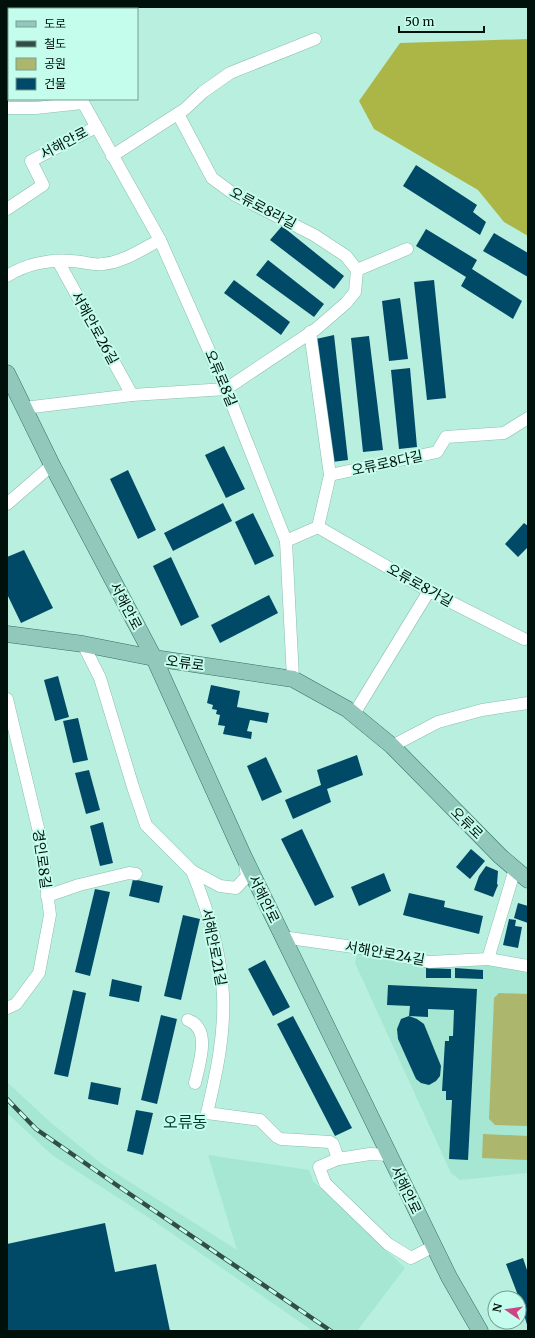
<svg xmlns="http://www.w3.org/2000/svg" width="535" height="1338" font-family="Merriweather,'Noto Sans KR',serif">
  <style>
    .built { fill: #a6e7d4 }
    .green { fill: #adb66d }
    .forest { fill: #abb646 }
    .building { fill: #004967 }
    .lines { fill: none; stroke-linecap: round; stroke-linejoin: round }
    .minor-casing { stroke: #89bfb0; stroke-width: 13 }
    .major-casing { stroke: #307160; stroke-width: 17 }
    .minor { stroke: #fff; stroke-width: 12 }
    .major { stroke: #92c8bb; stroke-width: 16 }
    .rail-casing { stroke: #324d45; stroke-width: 4.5 }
    .rail { stroke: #c5fdec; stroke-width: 3; stroke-dasharray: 9; stroke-linecap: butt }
    .labels { text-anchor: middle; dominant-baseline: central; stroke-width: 4; stroke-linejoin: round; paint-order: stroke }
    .street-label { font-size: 14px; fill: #00110c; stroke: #c5fdec }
    .quarter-label { font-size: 16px; fill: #003b2f; stroke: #c5fdec }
  </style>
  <rect width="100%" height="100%" fill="#b8efdf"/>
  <g class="built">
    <polygon points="357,954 431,964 490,965 528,973 528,1173 460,1180 451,1173 355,963"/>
    <polygon points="7,1082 50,1122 103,1165 237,1250 208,1155 309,1170 313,1181 405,1268 357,1331 313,1331 148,1217 52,1155 7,1113"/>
  </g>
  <g class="green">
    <polygon points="499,993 528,994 528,1126 495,1125 489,1119 494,998"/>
    <polygon points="483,1134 528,1136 528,1160 482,1158"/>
  </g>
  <polygon class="forest" points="528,39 528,236 504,222 478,190 374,129 359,101 400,43"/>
  <g class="building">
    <polygon points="416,165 477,205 473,212 486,222 480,235 403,186"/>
    <polygon points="282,226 344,276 334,289 270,240"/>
    <polygon points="426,229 477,260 472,269 522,301 513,319 461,286 466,277 416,246"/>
    <polygon points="494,233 528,253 528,277 483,251"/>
    <polygon points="268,260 324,304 314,317 256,275"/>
    <polygon points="234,280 290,322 281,335 224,293"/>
    <polygon points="434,280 446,398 427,400 414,282"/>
    <polygon points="400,298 408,359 389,361 382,301"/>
    <polygon points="334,335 348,460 332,462 316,339"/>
    <polygon points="369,336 383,450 363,452 351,338"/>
    <polygon points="410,368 417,447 399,449 391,370"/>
    <polygon points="224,446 245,489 226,498 205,455"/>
    <polygon points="128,470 156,530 138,539 110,479"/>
    <polygon points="223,503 232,521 173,551 164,533"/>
    <polygon points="253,513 274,556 255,565 235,522"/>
    <polygon points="524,523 528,526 528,547 518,557 505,544"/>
    <polygon points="24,550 53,608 21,623 7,594 7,557"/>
    <polygon points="171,557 199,617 181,626 153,566"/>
    <polygon points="269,595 278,613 220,643 211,625"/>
    <polygon points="58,676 69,717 55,721 44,680"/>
    <polygon points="211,685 240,691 237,707 269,713 267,723 250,720 247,731 252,732 251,739 223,734 225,726 218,725 220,715 216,714 217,710 212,709 213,705 207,703"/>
    <polygon points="78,718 88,760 73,763 63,721"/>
    <polygon points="357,755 363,775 327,789 331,802 293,819 285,800 321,785 317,770"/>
    <polygon points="266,757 282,792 262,801 247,766"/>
    <polygon points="89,770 100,810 86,814 75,773"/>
    <polygon points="103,822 113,863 100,866 90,826"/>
    <polygon points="302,829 334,897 315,906 281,839"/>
    <polygon points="471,849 485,861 470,879 456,867"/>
    <polygon points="486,866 498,871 497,884 498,885 493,897 474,890 479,876"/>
    <polygon points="384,873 391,891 359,906 351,887"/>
    <polygon points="133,879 163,886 159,903 129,896"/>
    <polygon points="95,889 110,892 90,976 75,972"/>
    <polygon points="409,893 445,901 444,907 483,916 479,934 403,915"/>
    <polygon points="518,903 528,906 528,923 514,918"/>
    <polygon points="183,915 200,919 181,1000 164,996"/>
    <polygon points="509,919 516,920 515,926 522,927 518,948 503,945"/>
    <polygon points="265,960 290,1007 273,1016 248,969"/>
    <polygon points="426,968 451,969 451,978 426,978"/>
    <polygon points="455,968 483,970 483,979 455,978"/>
    <polygon points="112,979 142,986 139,1002 109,996"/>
    <polygon points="388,985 477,989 468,1160 449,1159 452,1100 446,1100 446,1091 442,1091 445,1041 449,1041 449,1036 453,1036 454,1010 428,1009 428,1017 409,1016 410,1006 387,1005"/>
    <polygon points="73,990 86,993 68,1077 54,1074"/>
    <polygon points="161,1015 177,1019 157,1104 141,1100"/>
    <polygon points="293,1016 352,1128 335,1136 277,1024"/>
    <polygon points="409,1016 417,1019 424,1024 441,1066 440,1076 436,1081 429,1085 421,1083 416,1079 398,1039 397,1029 401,1019"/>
    <polygon points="91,1082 121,1088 118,1105 88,1099"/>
    <polygon points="136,1110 153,1113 143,1155 127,1151"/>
    <polygon points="105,1223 115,1272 156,1264 170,1331 7,1331 7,1244"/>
    <polygon points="523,1258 528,1273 528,1328 519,1298 506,1264"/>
  </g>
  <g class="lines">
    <defs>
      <g id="minor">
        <polyline points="51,7 52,9"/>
        <polyline points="7,30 9,29"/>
        <polyline points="7,55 9,60"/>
        <polyline points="81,99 160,240 226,389 286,541 293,679"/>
        <polyline points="7,108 36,108 82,103"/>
        <polyline points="178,114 212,178 235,195 314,235 346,256 357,270 355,292 346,303 316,329 226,389"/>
        <polyline points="112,156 185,109 203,92 230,73 315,39"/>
        <polyline points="7,209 43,185 31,161 96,127"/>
        <polyline points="58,261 132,395"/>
        <polyline points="357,270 407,249"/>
        <path d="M7 276C26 264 50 259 72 261 82 261 93 266 103 264 124 262 142 249 160 240"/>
        <polyline points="24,408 132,395 226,389"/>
        <polyline points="330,475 437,452 446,437 504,433 528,418"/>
        <polyline points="7,504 52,465"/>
        <polyline points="318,527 429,591 524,639"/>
        <polyline points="286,541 318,527 330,475 310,332"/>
        <polyline points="83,644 100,678 133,787 146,825 192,871"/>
        <polyline points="7,699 40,836 50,915 39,973 16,1004 7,1008"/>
        <polyline points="354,714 429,591"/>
        <polyline points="392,746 438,722 482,710 528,703"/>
        <path d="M245 864 247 876 236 888 220 886 192 871C208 910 221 952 223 995 225 1035 216 1075 207 1113L260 1120 277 1137 281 1139 330 1142 333 1144 338 1159 370 1154 389 1155"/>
        <polyline points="47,896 79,885 129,873 136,874"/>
        <polyline points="282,937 368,949 429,962 488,959 528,966"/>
        <polyline points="488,959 515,869"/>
        <path d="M188 1020C212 1029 199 1064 195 1083"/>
        <polyline points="338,1159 319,1167 325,1183 388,1244 411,1258 434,1246"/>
      </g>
      <g id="major">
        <polyline points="7,373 52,465 154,658 243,855 449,1277 480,1331"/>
        <polyline points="7,634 83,644 154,658 293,679 347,709 392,746 500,856 528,880"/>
      </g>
    </defs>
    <use href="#minor" class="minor-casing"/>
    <use href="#major" class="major-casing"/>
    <use href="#minor" class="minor"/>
    <use href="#major" class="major"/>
    <defs>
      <polyline id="rail" points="7,1099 36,1129 118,1186 331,1331"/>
    </defs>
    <use href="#rail" class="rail-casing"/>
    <use href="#rail" class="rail"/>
  </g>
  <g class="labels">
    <g class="street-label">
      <text transform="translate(64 143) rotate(-28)">서해안로</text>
      <text transform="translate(263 208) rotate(28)">오류로8라길</text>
      <text transform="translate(95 328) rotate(61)">서해안로26길</text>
      <text transform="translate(221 378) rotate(67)">오류로8길</text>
      <text transform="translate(387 463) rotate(-12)">오류로8다길</text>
      <text transform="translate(420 585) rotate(29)">오류로8가길</text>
      <text transform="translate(126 606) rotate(62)">서해안로</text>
      <text transform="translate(185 663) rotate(8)">오류로</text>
      <text transform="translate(467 823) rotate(45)">오류로</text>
      <text transform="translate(42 859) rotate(82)">경인로8길</text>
      <text transform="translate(264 899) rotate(64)">서해안로</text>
      <text transform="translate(214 947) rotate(79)">서해안로21길</text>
      <text transform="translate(385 953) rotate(10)">서해안로24길</text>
      <text transform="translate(406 1190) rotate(64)">서해안로</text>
    </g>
    <g class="quarter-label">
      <text x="185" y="1122">오류동</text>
    </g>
  </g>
  <rect width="535" height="1338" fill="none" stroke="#00110c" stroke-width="16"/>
  <rect x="8" y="8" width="130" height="92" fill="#c5fdec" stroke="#769f92"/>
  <rect x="16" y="21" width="20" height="6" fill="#92c8bb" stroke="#769f92"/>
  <text x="44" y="28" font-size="12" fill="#00110c">도로</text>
  <rect x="16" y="41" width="20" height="6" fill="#324d45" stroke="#769f92"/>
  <text x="44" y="48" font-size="12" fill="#00110c">철도</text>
  <rect x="16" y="58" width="20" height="12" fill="#adb66d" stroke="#769f92"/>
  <text x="44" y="68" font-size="12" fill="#00110c">공원</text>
  <rect x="16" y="78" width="20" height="12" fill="#004967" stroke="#769f92"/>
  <text x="44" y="88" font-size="12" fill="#00110c">건물</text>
  <g transform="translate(507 1310) rotate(283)"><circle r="19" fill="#c5fdec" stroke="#769f92"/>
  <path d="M0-3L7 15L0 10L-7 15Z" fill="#cc4585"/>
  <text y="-6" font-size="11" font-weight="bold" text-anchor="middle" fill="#00110c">N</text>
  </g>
  <path d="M399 26v6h85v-6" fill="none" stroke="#00110c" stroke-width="2"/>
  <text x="405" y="26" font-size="12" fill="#00110c" stroke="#c5fdec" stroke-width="3" paint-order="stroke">50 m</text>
</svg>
